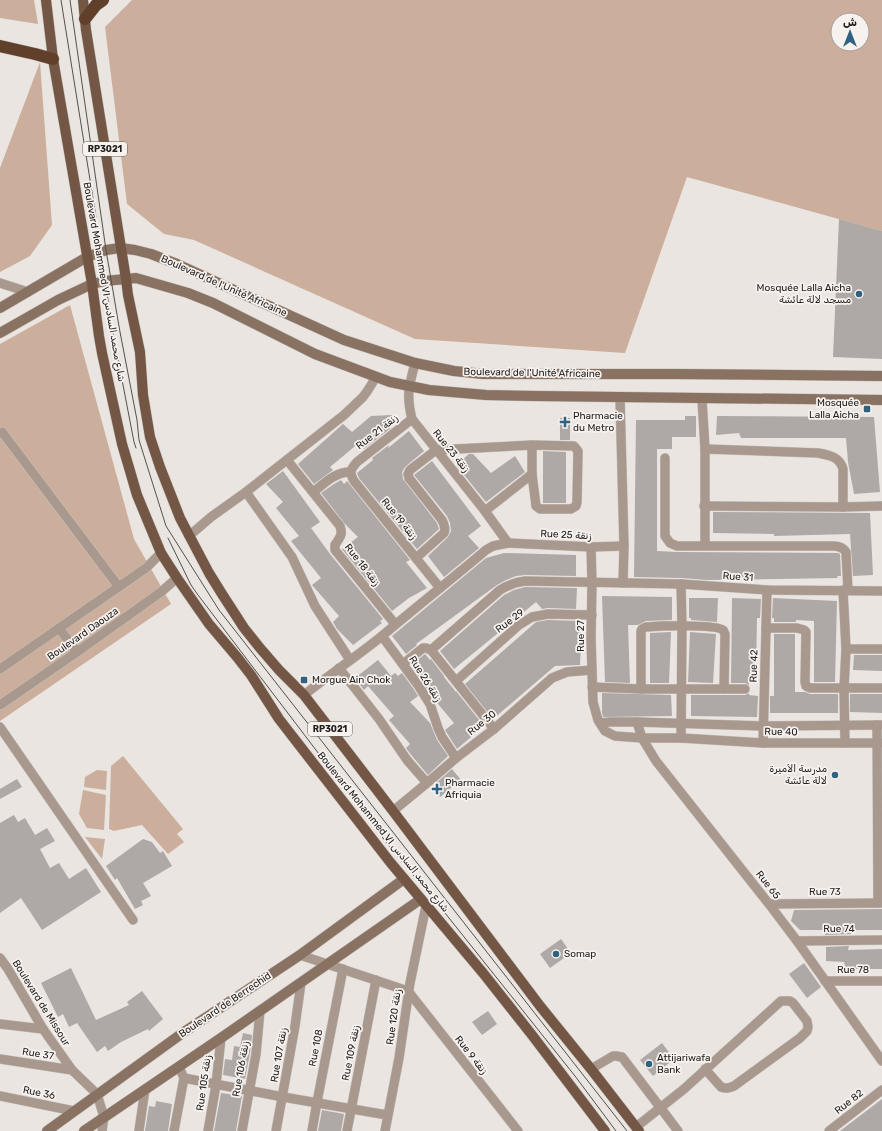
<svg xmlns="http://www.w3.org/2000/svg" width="882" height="1131" font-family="Rubik,Vazirmatn,sans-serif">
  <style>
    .green { fill: #cbaf9c; fill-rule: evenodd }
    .building { fill: #aea9a6 }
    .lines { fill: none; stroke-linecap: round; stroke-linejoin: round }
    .street-casing { stroke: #c6c2be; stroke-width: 10 }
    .secondary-casing { stroke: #c6c2be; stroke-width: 11 }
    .primary-casing { stroke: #c6c2be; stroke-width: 11 }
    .highway-casing { stroke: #c6c2be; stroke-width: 13 }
    .street { stroke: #a8988d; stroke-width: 9 }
    .secondary { stroke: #897262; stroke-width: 10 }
    .primary { stroke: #735744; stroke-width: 10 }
    .highway { stroke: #60402a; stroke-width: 12 }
    .tram { stroke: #53514e; stroke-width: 1 }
    .poi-dot { fill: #30617f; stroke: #f8f2ef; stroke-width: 1.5 }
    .labels { text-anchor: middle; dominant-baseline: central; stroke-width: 3.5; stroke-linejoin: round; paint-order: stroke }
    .shield { fill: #f8f2ef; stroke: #62605d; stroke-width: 1 }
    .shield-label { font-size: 9px; font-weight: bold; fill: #22211f }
    .street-label { font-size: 10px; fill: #22211f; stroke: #f8f2ef }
    .poi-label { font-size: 10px; fill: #22211f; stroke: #f8f2ef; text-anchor: start }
  </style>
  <rect width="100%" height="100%" fill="#eae5e1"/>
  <g class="green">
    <polygon points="0,0 34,0 38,24 0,18"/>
    <path d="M132 0H882V231L687 177 625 353 415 339 194 240 164 234 127 204 105 27ZM838 20H862V44H838Z"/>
    <polygon points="40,62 52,225 30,256 0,272 0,168"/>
    <polygon points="70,305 134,539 171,604 0,721 0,344"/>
    <polygon points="123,756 183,829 177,834 184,842 168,854 142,825 114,831 109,829 111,766"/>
    <polygon points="97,770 107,771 106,790 84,787 85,777"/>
    <polygon points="83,790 106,795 104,830 87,828 79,814"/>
    <polygon points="85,837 105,839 102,859"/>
  </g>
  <g class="building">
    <polygon points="839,219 882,231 882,359 833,357"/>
    <polygon points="392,415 391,428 364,449 360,442 330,467 333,470 314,484 298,464 343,424 352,432 371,416"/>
    <polygon points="685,416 696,416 696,437 672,437 672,449 657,449 657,551 677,552 838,553 840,554 841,576 837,576 838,578 707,580 681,578 634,577 636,420 685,420"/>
    <polygon points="717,416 874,417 880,492 854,494 848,462 846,438 741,438 739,433 716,435"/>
    <rect x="560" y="418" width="10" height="22"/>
    <polygon points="409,431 424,451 405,467 402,472 403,479 437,523 439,529 417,549 359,478 357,473 373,460 372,458 389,445 388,448"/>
    <polygon points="543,451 566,452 566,503 543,503"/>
    <polygon points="469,454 473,454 491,473 515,456 525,472 486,502 456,465"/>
    <polygon points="432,461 481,526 468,536 479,548 444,577 428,556 448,537 451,531 450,523 447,516 414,475"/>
    <polygon points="283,471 320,522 311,528 330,554 383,619 380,621 382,623 353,645 337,629 333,622 339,616 312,585 321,578 291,541 299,536 276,508 283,502 266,484"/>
    <polygon points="341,480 344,484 347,481 410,560 406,562 427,588 409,598 392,611 342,549 358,537 345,524 321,493 334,484"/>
    <polygon points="713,512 870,513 873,575 853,576 850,534 774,536 774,534 713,533"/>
    <polygon points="504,553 576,555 576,576 525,575 516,576 506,580 497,585 416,644 417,645 406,654 392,636 486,558"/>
    <polygon points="525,587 577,588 576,609 548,608 542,609 536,602 454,669 440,651 504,595 514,590"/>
    <polygon points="602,596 672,597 672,620 646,621 638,625 628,625 630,683 605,682"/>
    <polygon points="689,598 718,598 717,622 691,620 691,618 689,618"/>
    <polygon points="732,598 761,599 760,618 757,618 756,674 749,674 749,685 745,683 731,683"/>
    <polygon points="773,598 837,601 835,682 814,682 814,621 796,620 796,622 774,622 774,618 772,618"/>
    <polygon points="548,620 580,621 581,645 580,665 555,666 493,719 465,684 536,622"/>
    <polygon points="671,632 669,683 650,683 650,633"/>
    <polygon points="690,632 716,634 713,683 688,682"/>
    <polygon points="774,634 795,634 795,692 805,692 810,694 838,694 838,713 770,713 770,696 774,696"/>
    <polygon points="425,654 430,660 431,659 444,676 444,677 456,692 456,691 484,726 457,749 445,730 454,723 433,698 411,665"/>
    <polygon points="854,655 882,655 882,671 853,670"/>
    <polygon points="378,660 391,676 395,673 398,676 402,673 413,688 418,696 410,702 430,723 437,740 448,756 428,775 412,756 406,748 410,744 389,720 394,716 368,686 364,690 355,678"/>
    <polygon points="602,693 671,695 672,716 603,717 602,712"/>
    <polygon points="749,693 749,695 758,696 757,717 691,716 691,695 745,695"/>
    <polygon points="850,694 882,694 882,713 850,712"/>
    <polygon points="452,769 461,780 440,797 432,788 436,785 435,784"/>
    <polygon points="17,779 22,787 0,799 0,789"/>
    <polygon points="14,815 18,822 25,818 35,835 47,828 55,841 40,849 50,868 59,863 69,879 86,868 101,892 42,930 21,898 0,913 0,823"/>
    <polygon points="143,839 152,842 160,853 163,851 172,866 143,883 151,896 141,901 143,905 135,909 117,878 115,880 106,866"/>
    <polygon points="882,909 882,930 851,930 851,934 825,935 825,930 800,930 791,921 794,910"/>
    <polygon points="561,939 571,953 550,968 540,954"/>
    <polygon points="849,946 848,950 882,949 882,969 846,969 844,962 826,961 826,947"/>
    <polygon points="804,963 821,987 807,998 789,974"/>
    <polygon points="71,968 96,1020 129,1005 127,1002 142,991 163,1019 149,1031 148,1029 121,1042 108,1051 105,1046 97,1052 77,1023 69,1027 63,1014 58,1017 41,983"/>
    <polygon points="488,1011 497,1024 482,1035 472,1022"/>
    <polygon points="243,1033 252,1035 250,1053 245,1079 223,1075 225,1059 232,1060 234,1046 240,1047"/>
    <polygon points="662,1043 674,1059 653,1076 640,1060"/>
    <polygon points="221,1093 242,1096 236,1131 214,1131"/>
    <polygon points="882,1099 882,1131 840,1131"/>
    <polygon points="156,1101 172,1104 168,1131 145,1131 149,1106 155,1107"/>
    <polygon points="322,1110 344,1114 341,1131 318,1131"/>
  </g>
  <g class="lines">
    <defs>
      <g id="street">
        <polyline points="0,283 28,292"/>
        <path d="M415 363C409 386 406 395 412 419L485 511 508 543"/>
        <polyline points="620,398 624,546 623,583"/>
        <polyline points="702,399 705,449 705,545"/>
        <path d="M412 419 357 462C350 470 349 472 354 481L440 588"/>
        <polyline points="2,432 119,587"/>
        <path d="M705 449 818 453C829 455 840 457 843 469V507"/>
        <path d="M665 458V536L670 543 677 546H833C839 546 843 547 846 552L848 590"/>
        <path d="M287 460 340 526C343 535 340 537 335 545V550L395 624"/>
        <polyline points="246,492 292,557 315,606 350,660"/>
        <path d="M313 492C325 483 335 472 350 472"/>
        <polyline points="704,506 843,507 882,506"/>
        <polyline points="485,511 532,474"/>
        <polyline points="189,536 211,517 246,492 344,415 363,397 368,390 376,377"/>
        <polyline points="591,547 592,583 591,638 593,702 598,720 605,731 615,736 642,738 681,738 763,743 882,743"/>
        <path d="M416 558 444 533C446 529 444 524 442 520L409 478 408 474 410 470 436 450 532 445 574 446 578 451 577 502 576 506 571 509H540L536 506 532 474V445"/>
        <polyline points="843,590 846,649 844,688 845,743"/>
        <polyline points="59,628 77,652"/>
        <polyline points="766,628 797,628 804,630 806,632 805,682 806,686 810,688 882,688"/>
        <polyline points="382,636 418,685 430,704 438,728 442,737 456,758"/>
        <polyline points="846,649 882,649"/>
        <path d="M431 650 500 590C508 585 515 582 525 581L681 584 767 590 882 591"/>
        <polyline points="403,664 423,648 426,648 431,650 494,729"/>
        <polyline points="339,668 379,719 407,760 427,783"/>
        <polyline points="0,669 146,568 161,553"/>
        <polyline points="456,681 519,625 532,617 548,614 592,615"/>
        <polyline points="592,687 641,689 745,689"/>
        <path d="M641 689V631L642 629 646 627C659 626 715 624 723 630L725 634 724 689"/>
        <path d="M304 695C329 675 356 657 382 636 416 607 452 579 486 550L493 546 508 543 591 547 624 546"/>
        <polyline points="0,705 77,652 161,592 177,578"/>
        <polyline points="637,722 642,738 656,761 769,904 797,941 882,1061"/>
        <polyline points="600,723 610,722 637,722 763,726 882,725"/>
        <polyline points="877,725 878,903"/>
        <polyline points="0,727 133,920"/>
        <polyline points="681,738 682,626 681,584"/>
        <polyline points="763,743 767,590"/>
        <polyline points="393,811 427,783 456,758 494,729 552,678 567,672 592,670"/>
        <polyline points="769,904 882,903"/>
        <polyline points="797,941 882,940"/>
        <polyline points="300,955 408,991 518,1131"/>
        <polyline points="0,958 8,969 43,1029 72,1070 97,1094 104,1117 102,1131"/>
        <polyline points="825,981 882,981"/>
        <polyline points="0,1024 43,1029"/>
        <polyline points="0,1059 72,1070"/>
        <polyline points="591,1069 613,1056 616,1056 622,1057 678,1131"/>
        <polyline points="184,1078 283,1097 387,1115"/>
        <polyline points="0,1096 74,1111"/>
        <path d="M636 1127 684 1089 781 1001H790L793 1003 807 1021 808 1027 807 1031 800 1038 734 1086C729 1088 726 1089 721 1087L705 1069"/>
        <polyline points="139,1131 145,1089"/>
        <polyline points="174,1131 184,1078 179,1067"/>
        <polyline points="208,1131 216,1085 221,1038"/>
        <polyline points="242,1131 256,1054 260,1011"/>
        <polyline points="276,1131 295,1026 301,983"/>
        <polyline points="312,1131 317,1102 343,969"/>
        <polyline points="347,1131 376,980"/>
        <polyline points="385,1131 399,1058 410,983 426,906"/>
        <polyline points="829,1131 882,1090"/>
      </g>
      <g id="secondary">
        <polyline points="0,308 87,257 106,250 120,248 135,250 151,254 177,264 344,340 415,363 454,371 483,374 675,374 882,376"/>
        <polyline points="0,333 58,300 92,284 105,281 136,278 188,293 213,303 315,354 390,382 429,390 486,395 536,396 882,400"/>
        <polyline points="47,1131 184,1032 300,955 404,879"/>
        <polyline points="84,1131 221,1038 421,899"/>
      </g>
      <g id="primary">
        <polyline points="46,0 53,59 92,284 99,336 102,353 122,444 130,471 137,495 161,553 177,578 209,624 237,657 251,675 279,719 390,862 483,973 532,1035 605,1131"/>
        <polyline points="83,0 86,30 126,279 128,295 140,352 143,395 150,437 160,467 180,518 209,573 222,594 244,628 260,648 279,670 304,695 393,811 540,1006 591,1069 639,1131"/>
      </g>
      <g id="highway">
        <polyline points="85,19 96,5 103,0"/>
        <polyline points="0,46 35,54 53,59"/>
      </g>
    </defs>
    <use href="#street" class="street-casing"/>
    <use href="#secondary" class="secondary-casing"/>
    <use href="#primary" class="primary-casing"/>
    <use href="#highway" class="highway-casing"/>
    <use href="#street" class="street"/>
    <use href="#secondary" class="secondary"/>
    <use href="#primary" class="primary"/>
    <use href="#highway" class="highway"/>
    <g class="tram">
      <polyline points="61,0 96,217"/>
      <polyline points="70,0 106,250 120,332 137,420 139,440 166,526 219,610 627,1131"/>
      <polyline points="103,267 113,333 134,442 136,448"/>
      <polyline points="168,538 191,585 198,595 389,846 445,913 575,1076 616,1131"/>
    </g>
  </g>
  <g class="poi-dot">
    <circle cx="859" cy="294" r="4"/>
    <rect x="863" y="405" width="8" height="8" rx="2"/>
    <path d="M563 416h4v4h4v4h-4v4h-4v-4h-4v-4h4z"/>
    <rect x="300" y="676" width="8" height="8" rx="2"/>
    <circle cx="835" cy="775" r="4"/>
    <path d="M435 783h4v4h4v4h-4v4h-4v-4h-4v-4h4z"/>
    <circle cx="556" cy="954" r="4"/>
    <circle cx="649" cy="1064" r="4"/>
  </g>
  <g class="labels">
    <g class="shield">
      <rect x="83" y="142" width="44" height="14" rx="3"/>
      <rect x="308" y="722" width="44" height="14" rx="3"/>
    </g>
    <g class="shield-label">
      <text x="105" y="149">RP3021</text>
      <text x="330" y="729">RP3021</text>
    </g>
    <g class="street-label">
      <text transform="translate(104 282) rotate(80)">Boulevard Mohammed VI شارع محمد السادس</text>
      <text transform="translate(224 286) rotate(24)">Boulevard de l'Unité Africaine</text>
      <text transform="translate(532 373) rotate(1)">Boulevard de l'Unité Africaine</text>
      <text transform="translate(377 432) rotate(-38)">Rue 21 زنقة</text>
      <text transform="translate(451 451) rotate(51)">Rue 23 زنقة</text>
      <text transform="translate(399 519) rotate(51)">Rue 19 زنقة</text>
      <text transform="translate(566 535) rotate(3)">Rue 25 زنقة</text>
      <text transform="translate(362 565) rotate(52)">Rue 18 زنقة</text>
      <text transform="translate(738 577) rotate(4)">Rue 31</text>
      <text transform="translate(510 621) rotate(-37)">Rue 29</text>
      <text transform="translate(83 634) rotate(-35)">Boulevard Daouza</text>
      <text transform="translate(581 636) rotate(-90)">Rue 27</text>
      <text transform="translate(754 666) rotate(-88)">Rue 42</text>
      <text transform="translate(425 679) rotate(58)">Rue 26 زنقة</text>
      <text transform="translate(482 723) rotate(-39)">Rue 30</text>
      <text transform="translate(781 732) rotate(1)">Rue 40</text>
      <text transform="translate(383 832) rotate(51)">Boulevard Mohammed VI شارع محمد السادس</text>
      <text transform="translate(768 885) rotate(52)">Rue 65</text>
      <text x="825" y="892">Rue 73</text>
      <text x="839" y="929">Rue 74</text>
      <text x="853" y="970">Rue 78</text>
      <text transform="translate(41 1003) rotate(58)">Boulevard de Missour</text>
      <text transform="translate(225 1005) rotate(-34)">Boulevard de Berrechid</text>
      <text transform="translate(394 1017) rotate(-82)">Rue 120 زنقة</text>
      <text transform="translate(316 1048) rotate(-79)">Rue 108</text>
      <text transform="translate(351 1053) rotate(-79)">Rue 109 زنقة</text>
      <text transform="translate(38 1054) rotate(9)">Rue 37</text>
      <text transform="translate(279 1055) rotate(-80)">Rue 107 زنقة</text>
      <text transform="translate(471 1055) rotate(52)">Rue 9 زنقة</text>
      <text transform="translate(241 1069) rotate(-80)">Rue 106 زنقة</text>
      <text transform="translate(204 1083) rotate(-82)">Rue 105 زنقة</text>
      <text transform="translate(39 1093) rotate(11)">Rue 36</text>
      <text transform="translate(849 1102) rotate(-38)">Rue 82</text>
    </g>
    <g class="poi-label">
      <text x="851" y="288" text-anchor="end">Mosquée Lalla Aicha<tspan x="851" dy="12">مسجد لالة عائشة</tspan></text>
      <text x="859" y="403" text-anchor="end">Mosquée<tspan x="859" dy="12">Lalla Aicha</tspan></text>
      <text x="573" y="416">Pharmacie<tspan x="573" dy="12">du Metro</tspan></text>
      <text x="312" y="680">Morgue Ain Chok</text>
      <text x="827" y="769" text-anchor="end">مدرسة الأميرة<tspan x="827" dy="12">لالة عائشة</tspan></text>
      <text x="445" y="783">Pharmacie<tspan x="445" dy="12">Afriquia</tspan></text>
      <text x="564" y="954">Somap</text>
      <text x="657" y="1058">Attijariwafa<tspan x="657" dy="12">Bank</tspan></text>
    </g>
  </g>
  <g transform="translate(850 32)"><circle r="19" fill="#f8f2ef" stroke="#a29e9c"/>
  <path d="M0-3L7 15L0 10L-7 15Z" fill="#30617f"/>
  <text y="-6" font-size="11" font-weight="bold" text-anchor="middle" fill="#22211f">ش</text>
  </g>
</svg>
